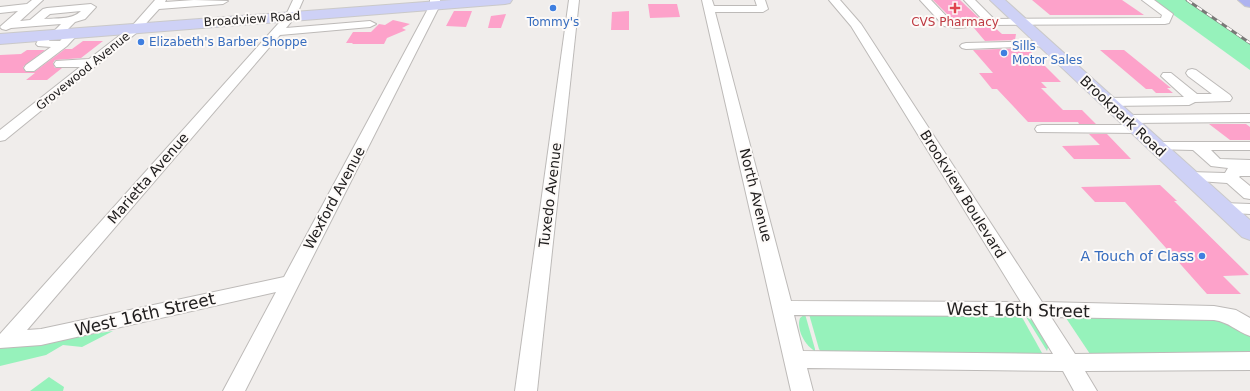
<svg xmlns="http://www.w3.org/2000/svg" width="1250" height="391" font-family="'DejaVu Sans',sans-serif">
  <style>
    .green { fill: #96f2bb }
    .building { fill: #fda2ca }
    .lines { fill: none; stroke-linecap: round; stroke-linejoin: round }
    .minor-casing { stroke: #bdbab8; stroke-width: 2 }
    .major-casing { stroke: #cac9c9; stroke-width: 2 }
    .highway-casing { stroke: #cac9c9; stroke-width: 2 }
    .minor { fill: #fff; fill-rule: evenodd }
    .major { fill: #ced1f6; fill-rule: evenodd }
    .highway { fill: #aeb3f0; fill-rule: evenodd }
    .rail-casing { stroke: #7a7877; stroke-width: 3 }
    .rail { stroke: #fdfaf8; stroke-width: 2; stroke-dasharray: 6; stroke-linecap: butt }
    .shop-dot { fill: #3f7fe0; stroke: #fdfaf8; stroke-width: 1.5 }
    .health-dot { fill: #e0444e; stroke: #fdfaf8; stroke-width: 1.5 }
    .labels { text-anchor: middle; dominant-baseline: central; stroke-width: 4; stroke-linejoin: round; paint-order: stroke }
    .far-street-label { font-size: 12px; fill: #222020; stroke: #fdfaf8 }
    .far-shop-label { font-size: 12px; fill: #366cbe; stroke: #fdfaf8; text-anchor: start }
    .far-health-label { font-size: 12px; fill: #be3a42; stroke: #fdfaf8 }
    .street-label { font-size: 14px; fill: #222020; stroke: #fdfaf8 }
    .shop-label { font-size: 14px; fill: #366cbe; stroke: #fdfaf8; text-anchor: end }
    .near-street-label { font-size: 17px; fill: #222020; stroke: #fdfaf8 }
  </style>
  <rect width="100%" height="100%" fill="#f0edeb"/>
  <g class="green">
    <polygon points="1153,0 1187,0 1250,43 1250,70"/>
    <path d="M805 314 815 349V351C805 346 796 329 800 318Z"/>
    <polygon points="809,314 1019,315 1023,319 1042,353 821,352 819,349"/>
    <polygon points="1064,315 1213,316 1250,335 1250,354 1090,354"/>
    <polygon points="1026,317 1033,321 1049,344 1047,351"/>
    <polygon points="113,331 82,347 63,345 46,355 0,366 0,348"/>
    <polygon points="49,377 64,387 63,391 30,391"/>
  </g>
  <g class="building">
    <polygon points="933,0 960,0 979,18 951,18"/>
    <polygon points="1032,0 1122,0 1144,15 1050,15"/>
    <polygon points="648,4 677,4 680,17 650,18"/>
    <polygon points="454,11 472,11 466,27 446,26"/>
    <polygon points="629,11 629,30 611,30 612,12"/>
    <polygon points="506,14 501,28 488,28 491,16"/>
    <polygon points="393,20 410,24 402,28 406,30 387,38 384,44 352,44 353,43 346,43 353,32 371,32 379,24 385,25"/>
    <polygon points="993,26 1002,34 1016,34 1015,40 985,41 974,28"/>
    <polygon points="83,41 103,41 81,58 55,60 53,63 55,68 62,68 47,80 26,80 35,73 0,73 0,55 21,54 27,50 45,50 23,67 26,72 34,72 65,49 72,49"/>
    <polygon points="1027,48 1061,82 1041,82 1047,88 1041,88 1063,110 1082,110 1096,124 1079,124 1078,122 1028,122 997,89 992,89 979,73 993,73 973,50"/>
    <polygon points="1100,50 1124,50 1171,88 1167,88 1173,93 1156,93 1152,89 1146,89"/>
    <polygon points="1209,124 1246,124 1250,127 1250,140 1230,140"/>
    <polygon points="1089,134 1107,134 1131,159 1074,159 1062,146 1100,145"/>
    <polygon points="1160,185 1177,201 1174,201 1249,275 1223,276 1241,294 1207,294 1125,202 1095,202 1081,187"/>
  </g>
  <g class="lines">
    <defs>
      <g id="minor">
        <path d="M32 0H43L20 21 30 20 43 9 47 8 91 4 96 7 85 19 75 22 60 37 56 38 51 36 49 41H60L69 31H77L79 33 67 46 34 71H26L24 68 26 65 51 47 38 46 36 44 42 33 46 32 51 34 61 24 11 28 6 30 2 29 0 27 2 25 18 11 0 13V7L27 4ZM81 11C72 20 56 18 44 19L50 14Z"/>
        <polygon points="155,0 166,0 165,2 194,0 228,1 223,4 159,9 140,30 5,140 0,141 0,130 80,67 56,67 54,64 56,61 89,59 132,26"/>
        <polygon points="293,0 303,0 296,16 286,28 370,21 376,24 370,27 280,35 27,330 41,329 284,277 430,5 430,0 440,0 440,5 245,391 223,391 276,292 41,345 0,348 0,334 286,15"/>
        <polygon points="569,0 579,0 537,391 515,391"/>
        <path d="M702 0H712L714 6H757L755 0H765L768 9 763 12H715L791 301 1021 302 851 26 829 0H840L861 24 1042 302 1214 306 1236 310 1250 318V336C1236 331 1229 322 1214 320L1051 317 1075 354 1250 352V370L1085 371 1097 391H1074L1063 371 807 368 813 391H791ZM794 315 1030 316 1053 354 803 351Z"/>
        <polygon points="920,0 931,0 951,21 982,19 964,0 975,0 994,19 1161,18 1162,15 1142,0 1154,0 1173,14 1169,23 1165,24 991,25 957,28 944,26"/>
        <polygon points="1045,41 1049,42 1051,44 1049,46 966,49 962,48 960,46 962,44 966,43"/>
        <polygon points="1192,69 1196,70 1230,95 1232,98 1230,101 1195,102 1189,105 1108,106 1103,105 1101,102 1103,99 1108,98 1184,97 1161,76 1163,73 1171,73 1197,94 1212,94 1188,76 1186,73 1188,70"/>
        <polygon points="1250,114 1250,122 1127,123 1122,122 1120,119 1122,116 1127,115"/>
        <polygon points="1042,125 1138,125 1143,126 1145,129 1143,132 1138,133 1037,132 1035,129 1037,126"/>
        <polygon points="1155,142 1250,142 1250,150 1211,150 1220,159 1250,160 1250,176 1240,176 1239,177 1250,186 1250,199 1244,198 1227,183 1184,180 1181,177 1184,174 1189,172 1225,173 1228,168 1211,166 1193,150 1150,149 1148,146 1150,143"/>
        <polygon points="1223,203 1250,204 1250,214 1217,212 1215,208 1217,204"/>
      </g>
      <g id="major">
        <polygon points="452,0 512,0 510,3 505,4 0,44 0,34"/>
        <polygon points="990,0 1005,0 1250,220 1250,240 1242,237"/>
      </g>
      <polygon id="highway" points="1238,0 1250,0 1250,7 1245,6"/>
    </defs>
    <use href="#minor" class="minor-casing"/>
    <use href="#major" class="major-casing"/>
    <use href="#highway" class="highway-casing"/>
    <use href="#minor" class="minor"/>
    <use href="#major" class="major"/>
    <use href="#highway" class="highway"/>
    <defs>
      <polyline id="rail" points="1187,0 1250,43"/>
    </defs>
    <use href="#rail" class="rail-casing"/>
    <use href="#rail" class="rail"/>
  </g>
  <g class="shop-dot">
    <circle cx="553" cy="8" r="4"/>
    <circle cx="141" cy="42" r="4"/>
    <circle cx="1004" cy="53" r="4"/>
    <circle cx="1202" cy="256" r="4"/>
  </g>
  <path class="health-dot" d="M953 2h4v4h4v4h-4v4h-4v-4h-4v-4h4z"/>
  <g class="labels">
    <g class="far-street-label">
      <text transform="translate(252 19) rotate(-4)">Broadview Road</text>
      <text transform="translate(83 71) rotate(-39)">Grovewood Avenue</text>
    </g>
    <g class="far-shop-label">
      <text x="553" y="22" text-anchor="middle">Tommy's</text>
      <text x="149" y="42">Elizabeth's Barber Shoppe</text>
      <text x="1012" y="46">Sills<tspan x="1012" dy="14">Motor Sales</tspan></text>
    </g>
    <g class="far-health-label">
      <text x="955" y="22">CVS Pharmacy</text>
    </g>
    <g class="street-label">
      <text transform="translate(1123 116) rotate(43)">Brookpark Road</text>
      <text transform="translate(148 178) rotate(-49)">Marietta Avenue</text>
      <text transform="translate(963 194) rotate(58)">Brookview Boulevard</text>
      <text transform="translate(550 195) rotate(-83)">Tuxedo Avenue</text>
      <text transform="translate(756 195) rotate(76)">North Avenue</text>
      <text transform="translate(334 198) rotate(-62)">Wexford Avenue</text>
    </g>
    <g class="shop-label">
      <text x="1194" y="256">A Touch of Class</text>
    </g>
    <g class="near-street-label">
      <text transform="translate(1018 310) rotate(1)">West 16th Street</text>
      <text transform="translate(145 314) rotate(-13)">West 16th Street</text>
    </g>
  </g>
</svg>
